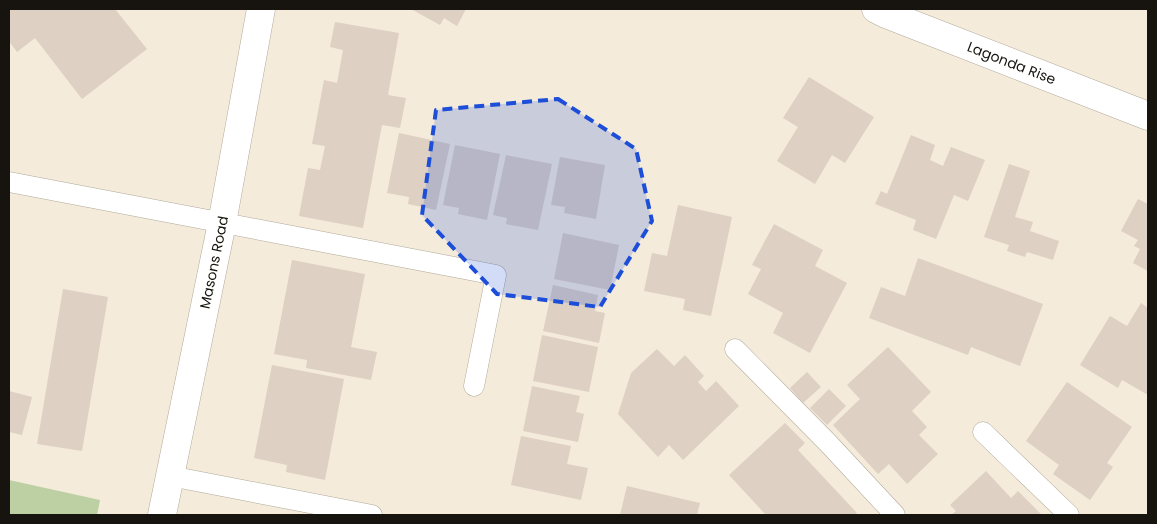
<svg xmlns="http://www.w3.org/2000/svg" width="1157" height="524" font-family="Poppins,sans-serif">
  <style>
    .green { fill: #bdd0a3 }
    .building { fill: #ded0c3 }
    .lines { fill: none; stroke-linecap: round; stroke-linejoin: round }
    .lane-casing { stroke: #b1a99a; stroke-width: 21 }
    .street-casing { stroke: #b1a99a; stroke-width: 29 }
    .lane { stroke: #fff; stroke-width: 20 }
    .street { stroke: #fff; stroke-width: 28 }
    .marked { fill: #1d4ed8; fill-opacity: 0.2; stroke: #1d4ed8; stroke-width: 4; stroke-dasharray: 10 6; stroke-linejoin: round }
    .labels { text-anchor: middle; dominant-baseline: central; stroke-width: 4.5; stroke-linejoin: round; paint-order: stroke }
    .street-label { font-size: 14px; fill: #17140f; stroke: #fff }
  </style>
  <rect width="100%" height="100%" fill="#f4ebdb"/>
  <polygon class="green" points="9,480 100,500 97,515 9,515"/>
  <g class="building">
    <polygon points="9,9 115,9 147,49 82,99 35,38 17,52 9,41"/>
    <polygon points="411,9 466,9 457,26 444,18 440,25"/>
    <polygon points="335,22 399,33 388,95 406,98 400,128 382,125 363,228 299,216 308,168 320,170 325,146 312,144 324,80 337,83 343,50 330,47"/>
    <polygon points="809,77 874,117 845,163 832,155 815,184 777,161 798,127 783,118"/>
    <polygon points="399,133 450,144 436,210 408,204 409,197 387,193"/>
    <polygon points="911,135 935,145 930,160 943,166 951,147 985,160 968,201 954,195 936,239 913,230 916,220 875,204 881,191 887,194"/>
    <polygon points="455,145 500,154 487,220 458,214 459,208 443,205"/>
    <polygon points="506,155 552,164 538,230 506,224 507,218 493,215"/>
    <polygon points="560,157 605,165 596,219 564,213 565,207 551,205"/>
    <polygon points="1009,164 1030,171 1015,217 1033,222 1030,231 1059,241 1053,260 1027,252 1025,257 1007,251 1009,245 984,237"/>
    <polygon points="1138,199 1148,204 1148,271 1133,263 1140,249 1134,246 1138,240 1121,231"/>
    <polygon points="678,205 732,217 711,316 683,310 685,299 644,291 652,253 667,256"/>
    <polygon points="774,224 823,250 815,266 847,283 810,353 773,333 783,313 748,294 761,269 752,265"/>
    <polygon points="563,233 619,245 610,290 554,279"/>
    <polygon points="918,258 1043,304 1020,366 971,347 968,355 869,318 881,287 905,296"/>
    <polygon points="292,260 365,274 351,347 377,352 371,380 306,368 307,360 274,354"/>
    <polygon points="553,285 598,295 595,311 605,313 599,343 543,331"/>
    <polygon points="63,289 108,297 82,451 37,444"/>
    <polygon points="1141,303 1148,308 1148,395 1122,380 1118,388 1080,365 1110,316 1127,326"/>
    <polygon points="542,335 598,347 589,392 533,381"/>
    <polygon points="888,347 931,392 912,411 927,427 919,435 938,454 907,484 889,464 878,474 833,425 860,399 847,385"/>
    <polygon points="657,349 674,366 685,355 704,376 698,382 706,391 716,381 739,406 683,460 669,445 658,457 618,414 631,373"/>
    <polygon points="272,365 344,379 325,480 286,472 287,465 254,458"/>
    <polygon points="807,372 821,387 803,403 790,388"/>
    <polygon points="1067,382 1132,427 1107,463 1113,467 1090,500 1053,474 1059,465 1026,441"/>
    <polygon points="532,386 580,396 576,412 584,414 578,442 523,431"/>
    <polygon points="829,389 846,406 827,425 810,408"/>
    <polygon points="9,391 32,397 22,435 9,432"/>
    <polygon points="785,423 805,443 798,450 857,513 854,515 831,514 830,515 766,515 729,475"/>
    <polygon points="521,436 571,446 567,464 588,468 581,500 511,485"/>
    <polygon points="986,471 1011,498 1018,491 1042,515 951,515 956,511 950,505"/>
    <polygon points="627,486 700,503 697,515 620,515"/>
  </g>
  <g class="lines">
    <defs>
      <g id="lane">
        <polyline points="9,182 496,275 474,386"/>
        <polyline points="735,349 828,443 895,515"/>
        <polyline points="983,432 1069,515"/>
        <polyline points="170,476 372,515"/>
      </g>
      <g id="street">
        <path id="s1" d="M876 9 886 14 1148 116"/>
        <path id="s2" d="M162 515 222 223 261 9"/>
      </g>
    </defs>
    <use href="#lane" class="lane-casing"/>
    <use href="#street" class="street-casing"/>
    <use href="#lane" class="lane"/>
    <use href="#street" class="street"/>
  </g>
  <path class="marked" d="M558 99 636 149 652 221 600 307 497 294 422 215 436 110Z"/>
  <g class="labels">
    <g class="street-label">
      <text stroke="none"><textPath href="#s1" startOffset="146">Lagonda Rise</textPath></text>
      <text stroke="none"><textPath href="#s2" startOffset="258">Masons Road</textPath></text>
    </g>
  </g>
  <rect width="1157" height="524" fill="none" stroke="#17140f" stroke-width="20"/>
</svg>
